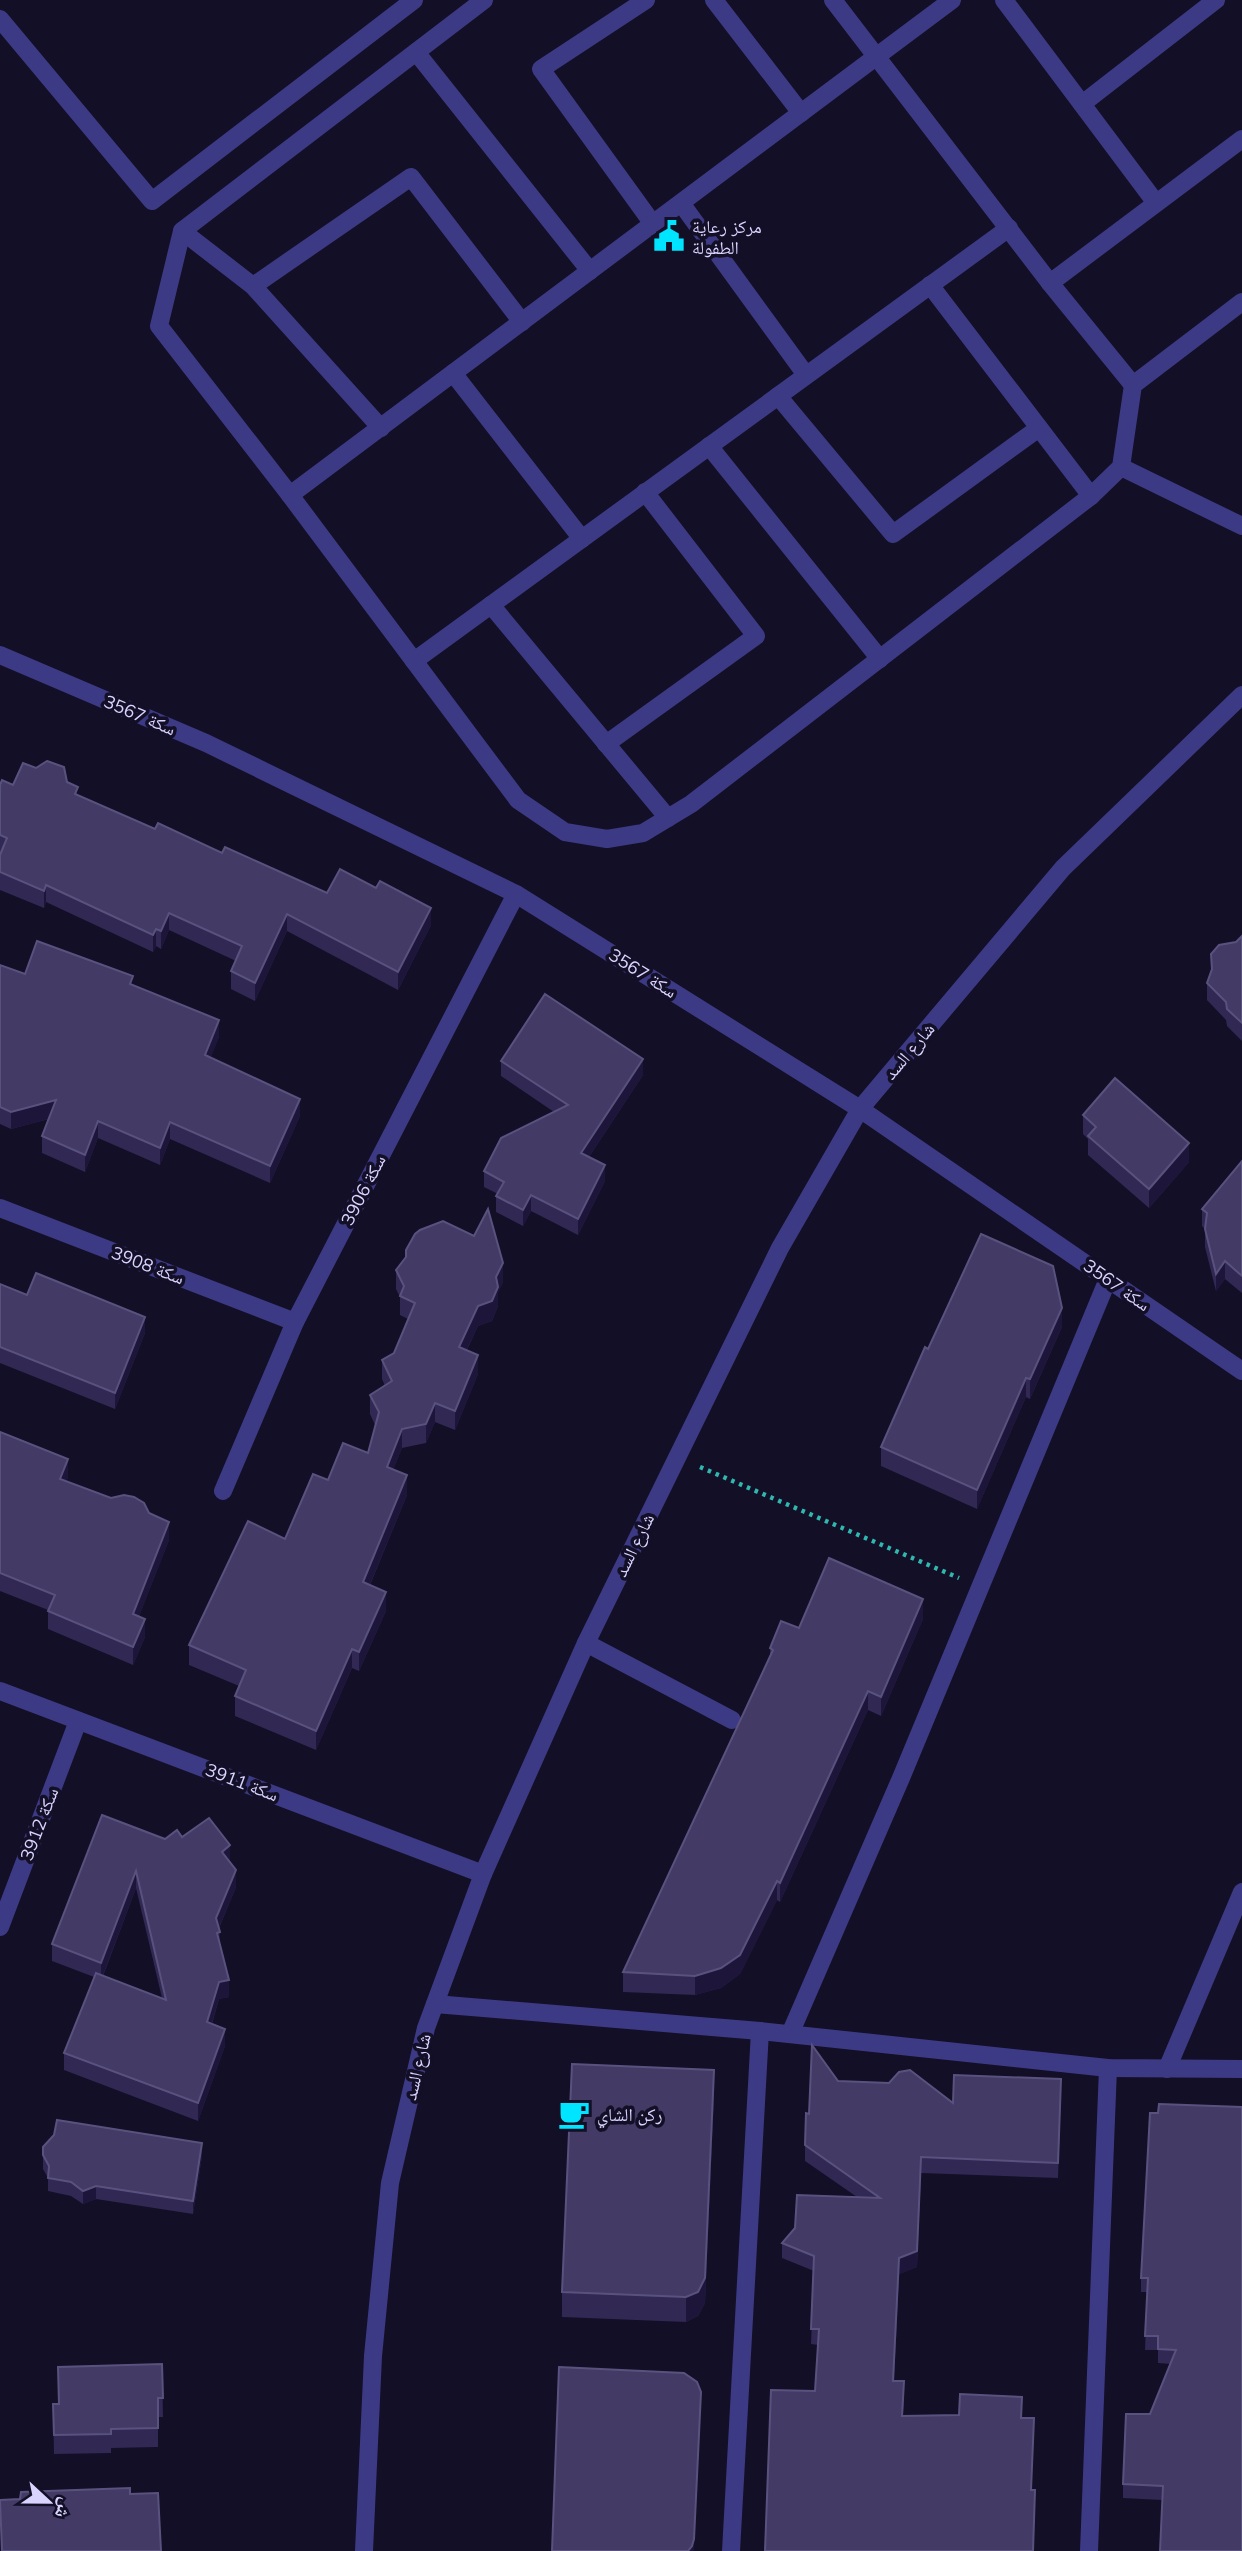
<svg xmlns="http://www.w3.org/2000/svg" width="1242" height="2551" font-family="Mulish,'Noto Naskh Arabic',sans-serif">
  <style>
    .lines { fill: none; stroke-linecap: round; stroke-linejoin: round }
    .path { stroke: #2fb8b0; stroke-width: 4.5; stroke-dasharray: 3.5 5; stroke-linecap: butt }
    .minor { stroke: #3d3a85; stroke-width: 18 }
    .wall { fill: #312854; fill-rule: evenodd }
    .shaded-wall { fill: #1d163a }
    .building { fill: #433a66; stroke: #5a527e; stroke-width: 2 }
    .labels { text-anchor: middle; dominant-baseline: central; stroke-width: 7; stroke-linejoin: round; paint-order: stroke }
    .poi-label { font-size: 18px; fill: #d9d4ff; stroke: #130f26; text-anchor: start }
    .street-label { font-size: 18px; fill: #d9d4ff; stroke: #130f26 }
  </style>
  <rect width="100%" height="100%" fill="#130f26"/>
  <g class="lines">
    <polyline class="path" points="700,1467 959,1578"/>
    <g class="minor">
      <polyline points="484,0 182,231 159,326 290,495 518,800 565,832 607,839 643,833 691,804 1091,496 1121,467 1133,385 1242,302"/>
      <polyline points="646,0 541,69 653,224"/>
      <polyline points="714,0 801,113"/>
      <polyline points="833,0 1050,283 1133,385"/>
      <polyline points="1004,0 1156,203"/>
      <polyline points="0,19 152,201 414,0"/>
      <polyline points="416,52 590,271"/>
      <polyline points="1082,104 1216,0"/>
      <polyline points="681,203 806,375"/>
      <polyline points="182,231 253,286 381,428"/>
      <polyline points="1050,283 1242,139"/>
      <polyline points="930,285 1091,496"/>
      <polyline points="253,286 411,177 522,322"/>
      <polyline points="453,373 582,539"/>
      <polyline points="778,396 893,534 1039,428"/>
      <polyline points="709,446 880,659"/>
      <polyline points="1121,467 1242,526"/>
      <polyline points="290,495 952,0"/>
      <polyline points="491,605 668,818"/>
      <polyline points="0,655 206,743 516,894 860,1109 1242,1371"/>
      <polyline points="414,661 1009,228"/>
      <polyline points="606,744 756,636 645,492"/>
      <polyline points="0,1208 295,1322"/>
      <polyline points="223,1491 295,1322 516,894"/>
      <polyline points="586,1643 732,1720"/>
      <polyline points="0,1691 483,1874"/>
      <polyline points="0,1927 78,1721"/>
      <polyline points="435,2004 760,2031 1108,2068 1242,2069"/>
      <polyline points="790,2034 901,1778 1108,1279"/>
      <polyline points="1167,2069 1242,1892"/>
      <polyline points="364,2551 373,2356 390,2183 426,2028 483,1874 586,1643 780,1248 860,1109 1063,868 1242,695"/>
      <polyline points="731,2551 760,2031"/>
      <polyline points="1089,2551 1108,2068"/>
    </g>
  </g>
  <g class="wall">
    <polygon points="0,785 13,785 78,795 155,829 327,893 431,925 398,990 287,931 255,1001 231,989 231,971 236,961 169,930 161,949 156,946 153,952 46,902 44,908 0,890 0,855 1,853 0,852"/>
    <polygon points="1242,936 1242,1041 1227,1026 1226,1020 1207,1000 1207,983 1211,973 1211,954 1236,942"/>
    <polygon points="0,965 25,974 133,986 219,1037 210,1058 300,1116 270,1183 170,1139 160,1165 98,1138 85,1172 42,1153 42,1136 49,1119 11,1129 0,1124"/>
    <polygon points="501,1061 643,1075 589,1157 605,1181 578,1235 531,1211 523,1226 496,1212 496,1196 498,1194 484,1187 484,1171 554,1112 501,1076"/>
    <polygon points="1083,1115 1189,1162 1149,1208 1088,1155 1088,1139 1083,1134"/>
    <polygon points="1242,1161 1242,1293 1225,1279 1216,1291 1205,1247 1205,1229 1202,1226 1202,1209"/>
    <polygon points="474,1236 503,1282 498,1292 498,1306 492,1321 478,1326 467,1350 478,1374 455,1430 435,1422 426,1443 402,1448 393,1470 407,1495 370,1585 386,1611 359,1671 352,1668 316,1750 235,1716 235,1696 239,1686 189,1665 189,1645 285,1539 328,1480 368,1453 375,1425 370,1414 370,1395 385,1386 382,1379 382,1360 394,1353 408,1319 400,1315 400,1297 396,1289 396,1270"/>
    <polygon points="0,1284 27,1295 145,1333 115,1409 0,1363"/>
    <polygon points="1062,1327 1030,1399 1026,1397 977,1509 881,1466 881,1447 928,1349"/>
    <polygon points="0,1432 68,1477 66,1481 149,1513 169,1540 139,1616 145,1637 133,1665 48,1629 48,1610 0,1591"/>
    <polygon points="923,1619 881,1716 868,1710 780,1902 777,1900 740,1974 721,1988 695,1995 623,1992 623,1972 770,1657 770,1648 799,1628"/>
    <path d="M182 1837 230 1862 236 1887 219 1928 220 1946 229 1997 219 1999 212 2024 225 2046 198 2121 64 2070V2053L94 1977 52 1961V1944L165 1839ZM136 1888 162 1998 103 1976Z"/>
    <polygon points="838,2081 953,2103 1061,2095 1058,2178 921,2173 917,2267 899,2274 894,2381 904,2397 903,2416 1022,2418 1032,2490 1035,2506 1033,2551 765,2551 815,2391 818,2345 811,2344 814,2271 782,2258 782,2243 857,2197 805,2161 805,2145 809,2114"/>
    <polygon points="714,2095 705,2303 698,2316 686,2322 562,2317 562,2292"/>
    <polygon points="1242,2107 1162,2500 1123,2498 1123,2484 1171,2364 1158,2363 1158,2350 1145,2350 1147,2292 1141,2292 1141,2278 1158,2113"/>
    <polygon points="43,2147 202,2156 193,2214 96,2199 83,2204 71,2196 48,2191 48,2178 43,2169"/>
    <polygon points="162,2364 163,2417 158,2417 158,2447 111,2448 111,2453 54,2454 53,2404 58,2404 58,2367"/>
  </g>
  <g class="shaded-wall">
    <polygon points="46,885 46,902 44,908 44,891"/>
    <polygon points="431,908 431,925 398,990 398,972"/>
    <polygon points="169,913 169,930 161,949 161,931"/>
    <polygon points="287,914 287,931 255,1001 255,983"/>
    <polygon points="156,929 156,946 153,952 153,935"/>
    <polygon points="219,1020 219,1037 205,1073 205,1055"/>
    <polygon points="643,1059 643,1075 581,1169 581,1153"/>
    <polygon points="300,1099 300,1116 270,1183 270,1166"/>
    <polygon points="56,1100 56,1117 11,1129 11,1112"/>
    <polygon points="98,1121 98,1138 85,1172 85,1155"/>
    <polygon points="170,1122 170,1139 160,1165 160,1148"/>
    <polygon points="1189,1143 1189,1162 1149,1208 1149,1189"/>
    <polygon points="605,1165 605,1181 578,1235 578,1219"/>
    <polygon points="531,1195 531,1211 523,1226 523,1210"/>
    <polygon points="1225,1261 1225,1279 1216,1291 1216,1274"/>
    <polygon points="503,1263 503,1282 498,1292 498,1306 492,1321 478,1326 459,1366 459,1347 478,1306"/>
    <polygon points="1062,1308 1062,1327 1030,1399 1030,1379"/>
    <polygon points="145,1317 145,1333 115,1409 115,1393"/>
    <polygon points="478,1355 478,1374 455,1430 455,1411"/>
    <polygon points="1026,1378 1026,1397 977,1509 977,1490"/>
    <polygon points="435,1403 435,1422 426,1443 426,1424"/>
    <polygon points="402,1429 402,1448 387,1486 387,1467"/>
    <polygon points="68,1459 68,1477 60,1496 60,1479"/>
    <polygon points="407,1475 407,1495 363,1601 363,1582"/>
    <polygon points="169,1522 169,1540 133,1632 133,1614"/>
    <polygon points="386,1592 386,1611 359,1671 359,1652"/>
    <polygon points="923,1599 923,1619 881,1716 881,1697"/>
    <polygon points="145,1619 145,1637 133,1665 133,1647"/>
    <polygon points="352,1649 352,1668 316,1750 316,1731"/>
    <polygon points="868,1691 868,1710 780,1902 780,1883"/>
    <polygon points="230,1845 230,1863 222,1852"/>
    <polygon points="236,1870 236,1887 217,1932 220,1932 220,1949 217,1950 216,1918"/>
    <polygon points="136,1871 136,1888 101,1980 101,1963"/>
    <polygon points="777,1881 777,1900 740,1974 721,1988 695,1995 695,1976"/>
    <polygon points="229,1980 229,1997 219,1999 207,2039 207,2022 219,1982"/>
    <polygon points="225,2029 225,2046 198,2121 198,2103"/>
    <polygon points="714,2070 714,2095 705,2303 698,2316 686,2322 686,2297"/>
    <polygon points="202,2143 202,2156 193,2214 193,2201"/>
    <polygon points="921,2157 917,2267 899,2274 893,2396 899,2258"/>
    <polygon points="96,2186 96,2199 83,2204 83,2191"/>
    <polygon points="701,2392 694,2551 688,2551"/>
  </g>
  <g class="building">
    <polygon points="47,761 64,767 67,782 78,787 75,794 155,829 158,823 222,853 225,847 327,893 340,869 376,888 380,881 431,908 398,972 287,914 255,983 231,971 242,946 169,913 161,931 156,929 153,935 46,885 44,891 0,872 0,855 7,838 0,835 0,785 2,780 13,785 23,763 36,768"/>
    <polygon points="1242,936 1242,1023 1227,1009 1226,1002 1207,983 1212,969 1211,954 1219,945 1236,942"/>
    <polygon points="37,941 133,976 130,984 219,1020 205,1055 300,1099 270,1166 170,1122 160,1148 98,1121 85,1155 42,1136 56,1100 11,1112 0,1107 0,965 25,974"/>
    <polygon points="545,994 643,1059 581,1153 605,1165 578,1219 531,1195 523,1210 496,1196 504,1182 484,1171 501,1138 568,1105 501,1061"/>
    <polygon points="1115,1078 1189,1143 1149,1189 1088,1136 1096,1127 1083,1115"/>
    <polygon points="1242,1161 1242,1276 1225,1261 1216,1274 1205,1229 1207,1213 1202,1209"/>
    <polygon points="488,1209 503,1263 496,1277 498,1287 492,1301 478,1306 459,1347 478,1355 455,1411 435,1403 426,1424 402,1429 387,1467 407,1475 363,1582 386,1592 359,1652 352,1649 316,1731 235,1696 246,1670 189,1645 248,1521 285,1539 313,1474 328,1480 343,1443 368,1453 379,1412 370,1395 392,1381 382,1360 394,1353 415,1303 400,1296 404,1286 396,1270 406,1257 406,1250 415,1234 420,1230 443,1221 474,1236"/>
    <polygon points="981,1234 1053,1266 1062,1308 1030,1379 1026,1378 977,1490 881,1447 925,1347 928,1349"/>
    <polygon points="36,1273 145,1317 115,1393 0,1347 0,1284 27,1295"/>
    <polygon points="0,1432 68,1459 60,1479 111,1498 124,1495 134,1497 144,1503 149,1513 169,1522 133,1614 145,1619 133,1647 48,1611 55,1595 0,1573"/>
    <polygon points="829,1558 923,1599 881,1697 868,1691 780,1883 777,1881 740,1955 721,1968 695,1976 623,1972 773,1650 770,1648 781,1621 799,1628"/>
    <polygon points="102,1815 165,1839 177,1830 182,1837 209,1818 230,1845 222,1852 236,1870 216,1918 220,1932 217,1933 229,1980 219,1982 207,2022 225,2029 198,2103 64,2053 96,1973 166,2000 136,1871 101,1963 52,1944"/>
    <polygon points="812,2045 838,2081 889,2083 899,2072 910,2070 953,2103 954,2075 1061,2079 1058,2163 921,2157 917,2251 899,2258 893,2381 904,2381 902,2416 959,2415 960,2394 1022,2397 1021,2418 1034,2418 1031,2490 1035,2490 1033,2551 765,2551 771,2390 815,2391 819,2329 811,2329 814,2256 782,2243 795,2228 797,2195 880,2198 805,2145 806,2113 809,2114"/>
    <polygon points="572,2064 714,2070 705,2278 698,2292 686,2297 562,2292"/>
    <polygon points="1159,2104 1242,2107 1242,2551 1160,2551 1163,2486 1123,2484 1126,2414 1150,2414 1176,2350 1158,2349 1158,2336 1145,2336 1148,2278 1141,2278 1150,2113 1158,2113"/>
    <polygon points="57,2120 202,2143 193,2201 96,2186 83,2191 71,2182 48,2178 49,2166 43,2155 43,2147 54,2135"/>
    <polygon points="162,2364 163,2398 158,2398 158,2428 111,2429 111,2434 54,2435 53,2404 59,2404 58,2367"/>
    <polygon points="559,2367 684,2373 697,2382 701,2392 694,2539 692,2546 688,2551 552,2551"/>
    <polygon points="130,2488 130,2494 158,2493 161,2551 2,2551 0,2500 20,2499 21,2492"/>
  </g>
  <defs>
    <symbol id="civic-bare" viewBox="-9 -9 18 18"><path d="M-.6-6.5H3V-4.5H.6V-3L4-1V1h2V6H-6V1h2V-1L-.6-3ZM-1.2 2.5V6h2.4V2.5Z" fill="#00e5ff" stroke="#130f26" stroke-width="2.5" paint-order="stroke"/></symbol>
    <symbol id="cafe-bare" viewBox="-9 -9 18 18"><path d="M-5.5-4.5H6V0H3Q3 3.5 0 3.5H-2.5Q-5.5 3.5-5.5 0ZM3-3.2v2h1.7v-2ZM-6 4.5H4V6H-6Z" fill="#00e5ff" stroke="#130f26" stroke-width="2.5" paint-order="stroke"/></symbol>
  </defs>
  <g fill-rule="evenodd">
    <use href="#civic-bare" x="647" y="214" width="44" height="44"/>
    <use href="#cafe-bare" x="552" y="2092" width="44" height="44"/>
  </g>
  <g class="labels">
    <g class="poi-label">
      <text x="692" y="226">مركز رعاية<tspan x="692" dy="21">الطفولة</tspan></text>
      <text x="597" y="2114">ركن الشاي</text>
    </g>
    <g class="street-label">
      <text transform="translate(140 715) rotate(23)">سكة 3567</text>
      <text transform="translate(643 973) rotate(32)">سكة 3567</text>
      <text transform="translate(909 1051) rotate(-50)">شارع السد</text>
      <text transform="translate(363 1190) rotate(-63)">سكة 3906</text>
      <text transform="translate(148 1265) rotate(21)">سكة 3908</text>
      <text transform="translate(1117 1285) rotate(35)">سكة 3567</text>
      <text transform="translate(634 1545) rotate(-64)">شارع السد</text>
      <text transform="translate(242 1782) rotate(21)">سكة 3911</text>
      <text transform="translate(39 1824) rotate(-69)">سكة 3912</text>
      <text transform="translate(417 2067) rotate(-77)">شارع السد</text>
    </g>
  </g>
  <g transform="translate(49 2502) rotate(112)" stroke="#130f26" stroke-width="5" paint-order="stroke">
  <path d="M0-5L12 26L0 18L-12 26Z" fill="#d9d4ff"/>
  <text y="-10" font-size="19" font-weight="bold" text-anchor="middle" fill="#d9d4ff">ش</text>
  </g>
</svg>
